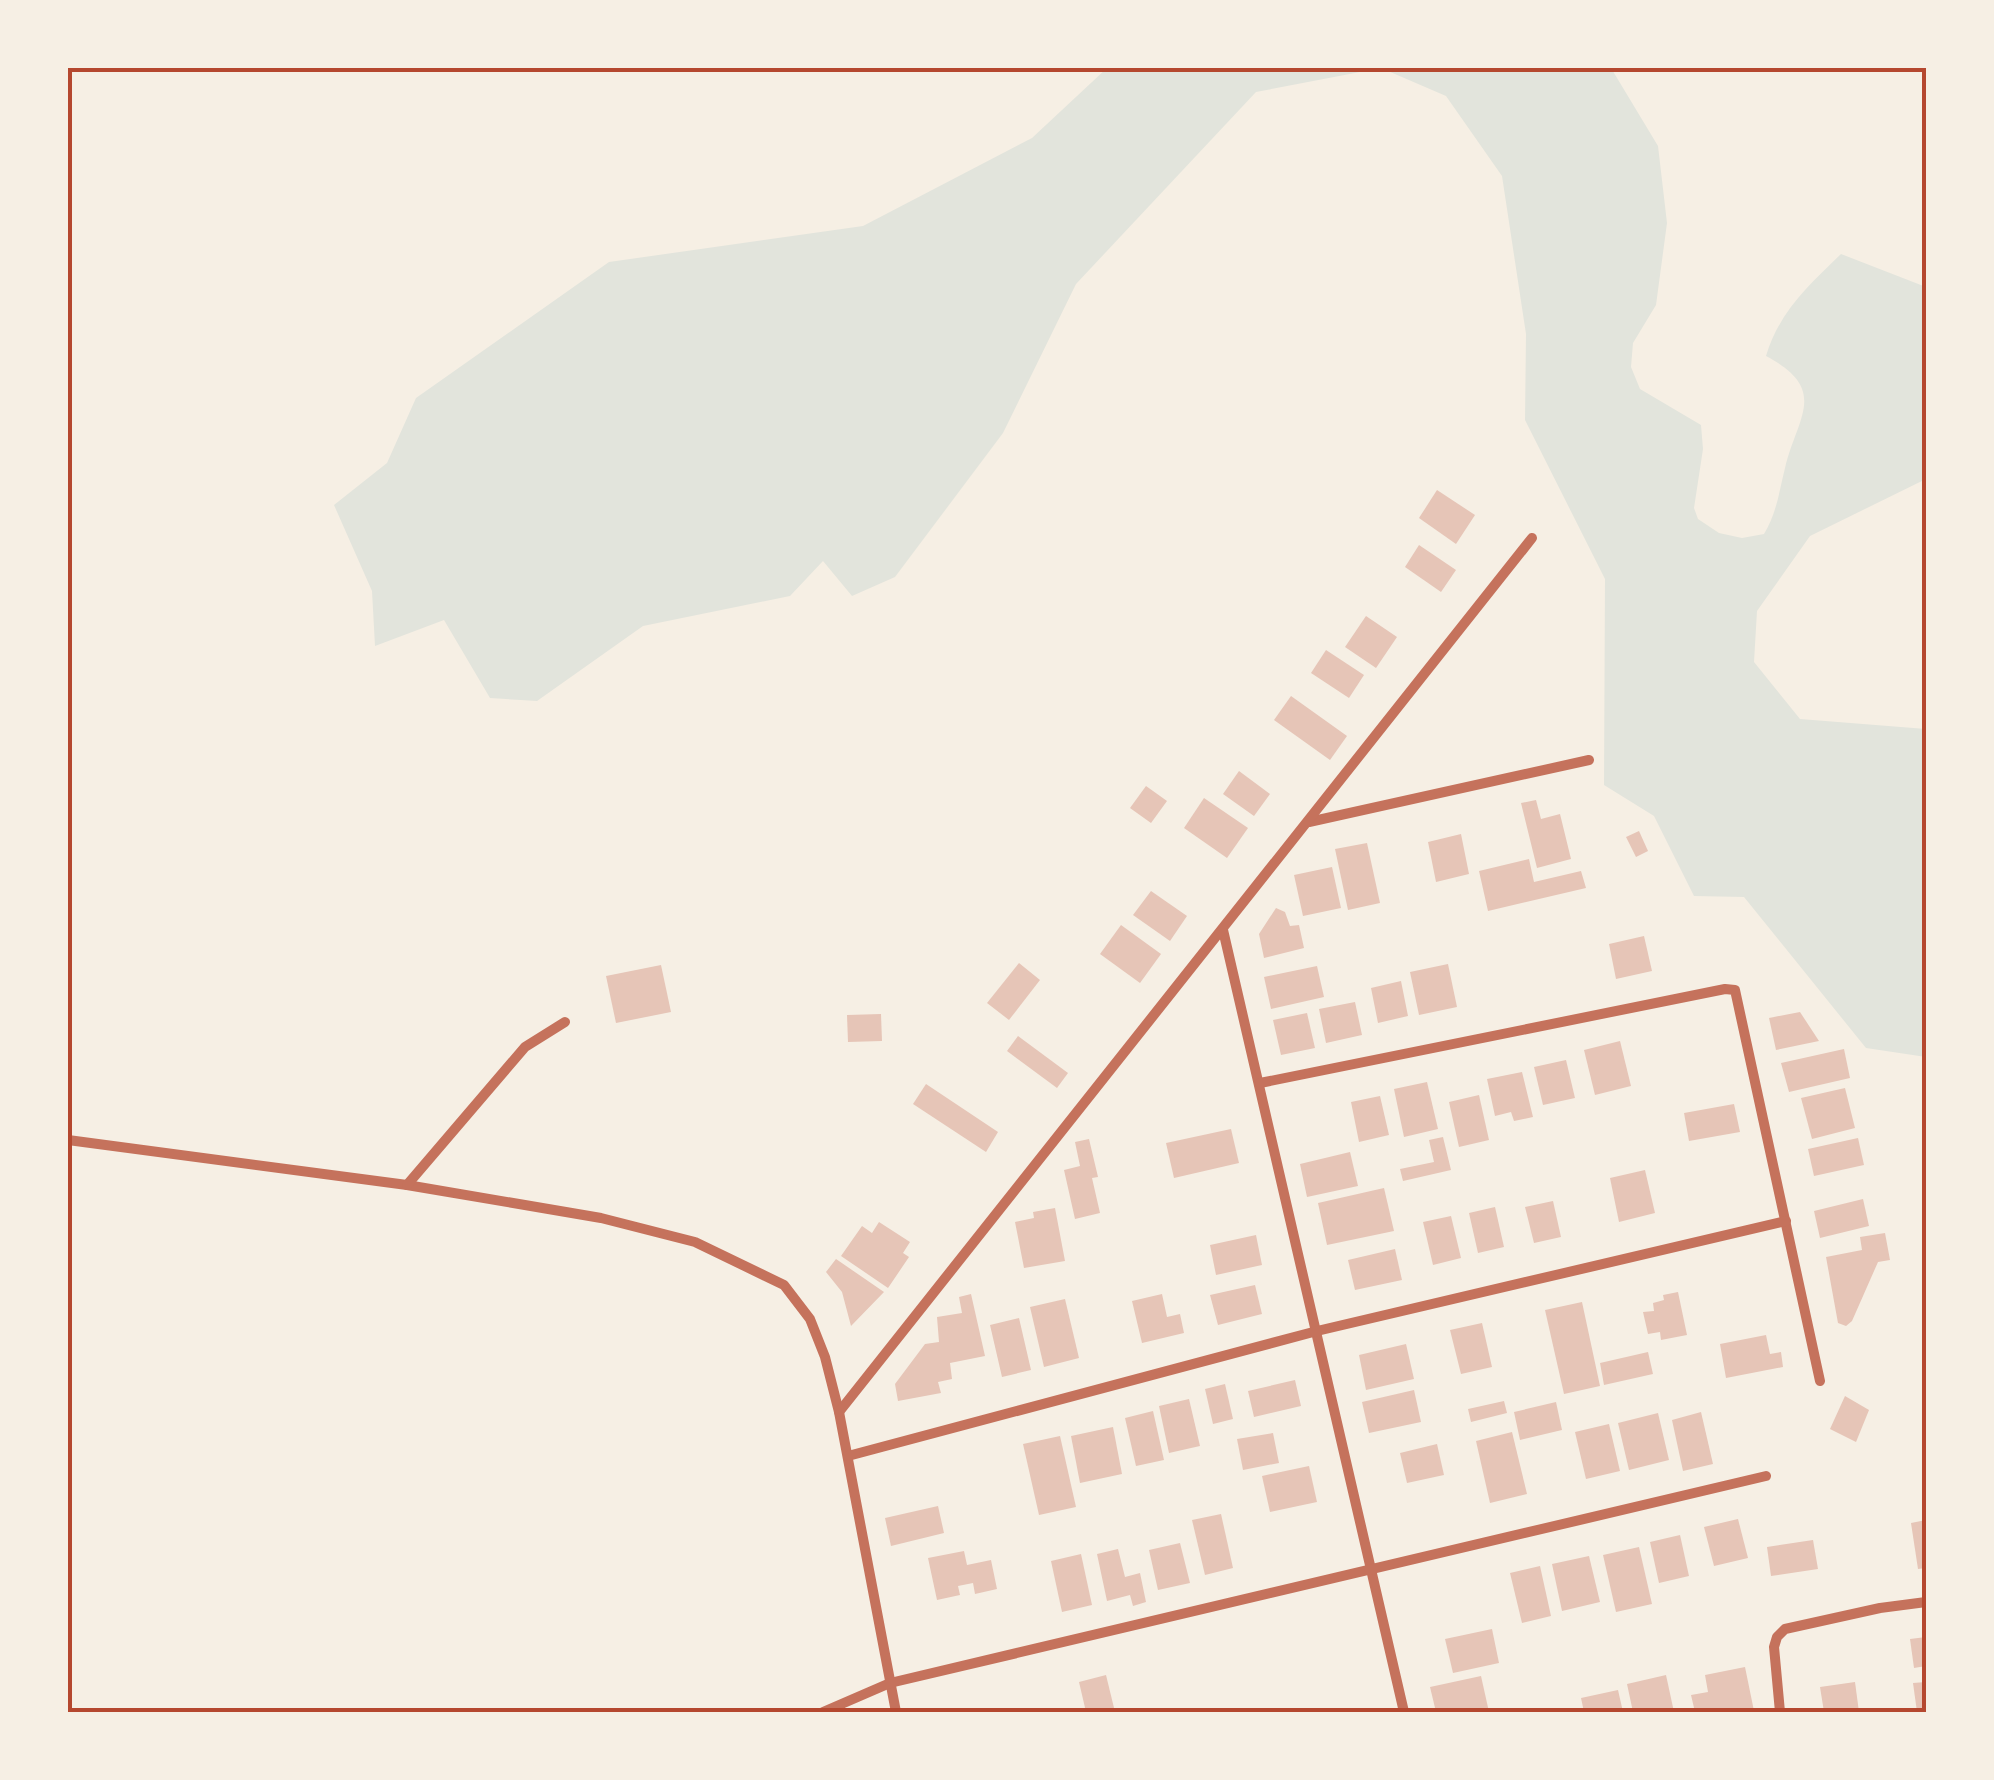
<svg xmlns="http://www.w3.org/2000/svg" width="1994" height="1780" font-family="Bitter,serif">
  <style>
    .green { fill: #e2e4dc }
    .building { fill: #e6c5b7 }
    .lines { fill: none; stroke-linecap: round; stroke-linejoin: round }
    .minor { stroke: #c5725c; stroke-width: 10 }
    .neatline { fill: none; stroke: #b5482f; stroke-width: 4 }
  </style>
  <rect width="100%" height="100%" fill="#f6efe4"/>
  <path class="green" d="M1107 68H1611L1658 146 1667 223 1656 305 1633 343 1631 367 1640 389 1701 425 1703 449 1694 508 1698 519 1719 533 1742 538 1764 534C1777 512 1779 492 1785 468 1797 417 1830 390 1766 356 1779 312 1809 285 1841 254L1926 287V479L1810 536 1757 611 1754 662 1800 719 1926 729V1057L1866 1048 1744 897 1694 896 1654 816 1604 785 1605 579 1525 420 1526 334 1502 176 1446 96 1381 68 1256 92 1076 284 1003 433 895 577 852 596 823 561 790 596 643 626 537 701 490 698 444 620 375 646 372 591 334 505 387 463 416 398 609 262 863 226 1032 138Z"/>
  <g class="building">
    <polygon points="1437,490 1475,515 1456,544 1419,518"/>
    <polygon points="1419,545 1456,570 1441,592 1405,567"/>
    <polygon points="1366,616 1397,637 1376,668 1345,647"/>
    <polygon points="1326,650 1364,675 1349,698 1311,673"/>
    <polygon points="1291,696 1347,736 1330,760 1274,720"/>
    <polygon points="1239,771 1270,794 1254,816 1223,794"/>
    <polygon points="1146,786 1167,801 1151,823 1130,808"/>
    <polygon points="1204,798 1248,828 1227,858 1184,828"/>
    <polygon points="1536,800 1541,819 1560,814 1571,859 1537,868 1521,803"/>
    <polygon points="1639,831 1648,851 1636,857 1626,837"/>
    <polygon points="1461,834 1469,874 1436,882 1428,842"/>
    <polygon points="1367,843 1380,903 1348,910 1335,849"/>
    <polygon points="1529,859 1534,882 1581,871 1586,888 1488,911 1479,871"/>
    <polygon points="1332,867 1341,908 1303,916 1294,875"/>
    <polygon points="1151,891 1187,916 1170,941 1133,915"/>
    <polygon points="1276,908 1285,912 1290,926 1299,925 1304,948 1264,958 1259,934"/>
    <polygon points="1121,925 1161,954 1140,983 1100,954"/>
    <polygon points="1644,936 1652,971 1616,979 1609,944"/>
    <polygon points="1019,963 1040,980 1009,1020 987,1003"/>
    <polygon points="1448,964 1457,1007 1419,1015 1410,972"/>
    <polygon points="661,965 671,1012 616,1023 606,976"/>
    <polygon points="1317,966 1324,997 1271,1009 1264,977"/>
    <polygon points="1401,981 1408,1016 1378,1023 1371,988"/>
    <polygon points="1355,1002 1362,1035 1326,1043 1319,1009"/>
    <polygon points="1800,1012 1819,1041 1776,1050 1769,1018"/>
    <polygon points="1307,1013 1315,1048 1281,1055 1273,1020"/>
    <polygon points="881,1014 882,1041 848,1042 847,1015"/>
    <polygon points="1018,1036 1068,1073 1057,1088 1007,1051"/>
    <polygon points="1620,1041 1631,1086 1595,1095 1584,1050"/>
    <polygon points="1844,1049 1850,1078 1789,1092 1781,1063"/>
    <polygon points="1566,1060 1575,1098 1543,1105 1534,1067"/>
    <polygon points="1522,1072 1533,1117 1514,1121 1511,1112 1495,1116 1487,1079"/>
    <polygon points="1427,1082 1438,1129 1404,1137 1394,1089"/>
    <polygon points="926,1084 998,1132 986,1152 913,1104"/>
    <polygon points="1845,1088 1855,1128 1812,1139 1801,1098"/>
    <polygon points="1479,1095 1489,1140 1459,1147 1449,1102"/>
    <polygon points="1380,1096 1389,1135 1359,1142 1351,1102"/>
    <polygon points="1734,1104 1740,1132 1689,1141 1684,1113"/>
    <polygon points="1231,1129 1239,1163 1174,1178 1166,1143"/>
    <polygon points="1443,1137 1451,1170 1403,1181 1400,1169 1434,1162 1429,1140"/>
    <polygon points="1858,1138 1864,1165 1814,1176 1808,1149"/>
    <polygon points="1089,1139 1098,1177 1092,1178 1100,1213 1075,1219 1064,1170 1080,1166 1075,1142"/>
    <polygon points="1350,1152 1358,1186 1307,1197 1300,1164"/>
    <polygon points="1645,1170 1655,1213 1619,1222 1610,1178"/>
    <polygon points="1384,1188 1394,1231 1327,1245 1318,1203"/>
    <polygon points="1863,1199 1869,1226 1820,1238 1814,1211"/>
    <polygon points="1553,1201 1561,1237 1534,1243 1525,1207"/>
    <polygon points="1495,1207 1504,1247 1478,1253 1469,1213"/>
    <polygon points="1055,1208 1065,1261 1024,1268 1015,1222 1034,1218 1033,1212"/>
    <polygon points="1451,1216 1461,1258 1433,1265 1423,1222"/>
    <polygon points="879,1222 910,1242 903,1253 909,1257 888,1288 841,1256 862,1226 872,1233"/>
    <polygon points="1885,1233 1890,1260 1878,1262 1852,1321 1846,1326 1838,1323 1826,1257 1862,1250 1860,1237"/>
    <polygon points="1256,1235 1262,1265 1216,1275 1210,1245"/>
    <polygon points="1395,1249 1402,1280 1355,1290 1348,1260"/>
    <polygon points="836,1259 884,1292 851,1326 842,1292 826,1272"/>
    <polygon points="1255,1285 1262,1314 1218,1325 1210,1295"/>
    <polygon points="1678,1292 1687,1335 1661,1340 1660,1332 1648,1334 1643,1312 1654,1311 1653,1303 1664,1300 1663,1295"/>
    <polygon points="971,1294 985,1356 950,1363 952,1379 938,1382 941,1393 898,1401 895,1384 925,1344 939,1342 937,1317 962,1313 959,1297"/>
    <polygon points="1162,1294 1167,1317 1180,1314 1184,1333 1142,1343 1132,1301"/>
    <polygon points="1065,1299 1079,1358 1044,1367 1030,1307"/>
    <polygon points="1582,1302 1600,1386 1564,1394 1545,1310"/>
    <polygon points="1019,1318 1031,1370 1002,1377 990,1325"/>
    <polygon points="1482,1323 1492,1367 1461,1374 1450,1330"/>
    <polygon points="1766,1335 1770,1354 1781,1352 1783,1367 1726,1378 1720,1344"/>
    <polygon points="1406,1344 1414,1379 1366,1390 1359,1355"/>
    <polygon points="1648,1352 1653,1374 1604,1385 1600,1363"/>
    <polygon points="1295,1380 1301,1406 1254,1417 1248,1391"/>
    <polygon points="1225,1384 1233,1419 1213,1424 1205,1389"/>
    <polygon points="1414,1390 1421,1422 1369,1433 1362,1402"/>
    <polygon points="1845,1396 1869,1410 1856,1442 1830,1429"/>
    <polygon points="1189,1399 1200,1446 1169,1453 1159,1406"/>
    <polygon points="1504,1401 1507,1413 1471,1422 1468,1409"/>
    <polygon points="1556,1402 1562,1430 1520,1440 1514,1412"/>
    <polygon points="1153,1411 1164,1460 1136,1466 1125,1418"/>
    <polygon points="1701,1412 1713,1464 1683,1471 1672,1420"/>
    <polygon points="1658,1413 1669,1460 1629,1470 1618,1423"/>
    <polygon points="1609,1424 1620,1471 1586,1479 1575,1432"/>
    <polygon points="1113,1427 1122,1474 1080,1483 1071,1436"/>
    <polygon points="1512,1432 1527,1494 1490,1503 1476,1441"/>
    <polygon points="1273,1433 1279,1463 1243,1470 1237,1439"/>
    <polygon points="1060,1436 1076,1507 1039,1515 1023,1444"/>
    <polygon points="1437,1444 1444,1475 1407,1483 1400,1453"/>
    <polygon points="1309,1466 1317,1502 1270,1512 1262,1476"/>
    <polygon points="938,1506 944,1533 891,1546 885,1518"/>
    <polygon points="1221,1514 1233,1568 1205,1575 1192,1520"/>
    <polygon points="1738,1519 1748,1558 1714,1566 1704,1527"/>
    <polygon points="1926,1520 1926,1568 1918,1569 1911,1523"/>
    <polygon points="1680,1535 1689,1576 1659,1583 1650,1542"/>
    <polygon points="1813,1540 1818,1569 1771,1576 1767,1547"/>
    <polygon points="1180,1543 1190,1583 1158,1590 1149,1550"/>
    <polygon points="1639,1547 1652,1604 1616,1612 1603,1555"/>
    <polygon points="1118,1549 1125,1577 1140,1573 1146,1602 1133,1606 1130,1595 1107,1601 1097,1554"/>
    <polygon points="964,1551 967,1565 991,1560 997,1589 975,1594 973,1583 958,1586 960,1595 937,1600 928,1558"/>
    <polygon points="1081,1554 1092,1605 1062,1612 1051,1561"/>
    <polygon points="1589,1556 1600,1602 1562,1611 1552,1564"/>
    <polygon points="1540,1566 1551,1616 1522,1623 1510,1573"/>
    <polygon points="1492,1629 1499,1663 1453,1673 1445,1639"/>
    <polygon points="1926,1637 1926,1666 1914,1668 1910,1639"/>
    <polygon points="1745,1667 1754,1711 1695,1712 1691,1695 1708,1692 1705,1675"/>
    <polygon points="1106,1675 1115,1712 1086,1712 1079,1682"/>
    <polygon points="1666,1675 1674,1712 1633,1712 1627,1684"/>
    <polygon points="1481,1676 1489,1712 1436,1712 1430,1687"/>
    <polygon points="1855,1682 1859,1712 1824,1712 1820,1687"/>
    <polygon points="1926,1682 1926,1712 1917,1712 1913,1683"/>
    <polygon points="1618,1690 1623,1712 1584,1712 1581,1698"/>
  </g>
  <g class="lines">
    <g class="minor">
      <polyline points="1309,822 1589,760"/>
      <polyline points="1223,930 1404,1712"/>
      <polyline points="1260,1083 1725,989 1735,990 1820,1381"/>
      <polyline points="68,1140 407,1185 601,1218 695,1242 784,1285 810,1319 825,1357 839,1412 896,1712"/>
      <polyline points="407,1185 525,1047 565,1022"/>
      <polyline points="839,1412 1532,538"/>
      <polyline points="848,1456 1317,1331 1786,1221"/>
      <polyline points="823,1712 890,1683 1766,1476"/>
      <polyline points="1780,1712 1774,1647 1777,1637 1785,1629 1880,1608 1926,1602"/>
    </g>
  </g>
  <rect width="1994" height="1780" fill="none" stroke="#f6efe4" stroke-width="140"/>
  <rect x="70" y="70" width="1854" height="1640" class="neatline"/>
</svg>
